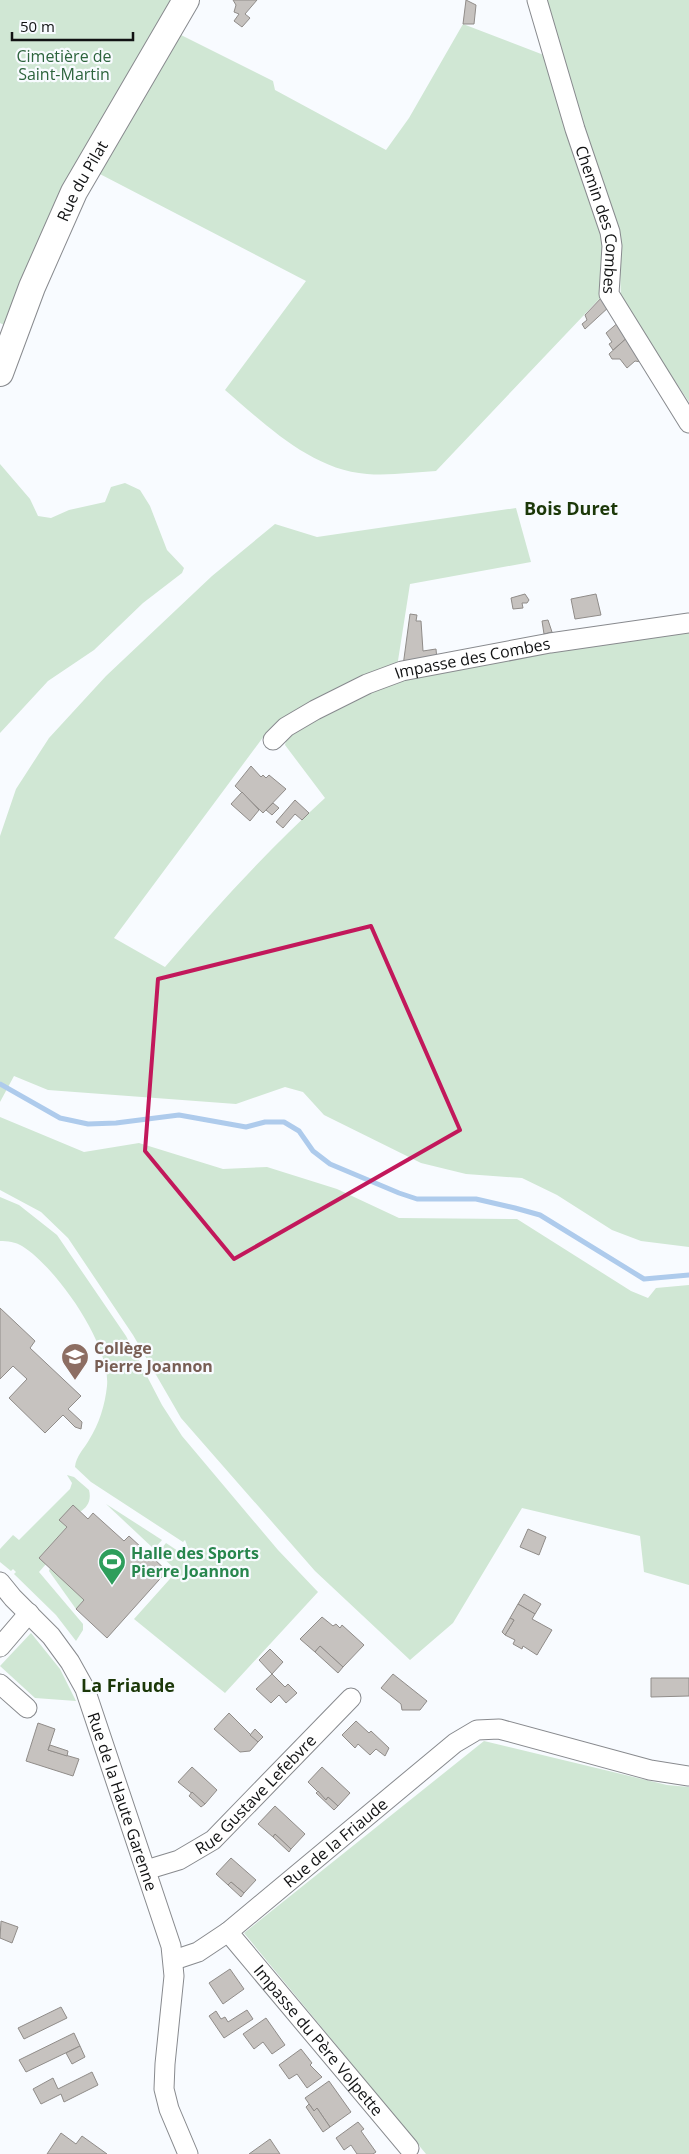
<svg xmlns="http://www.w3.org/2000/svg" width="689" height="2154" font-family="'Open Sans',sans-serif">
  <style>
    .green { fill: #d0e7d4 }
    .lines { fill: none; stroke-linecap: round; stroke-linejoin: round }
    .stream { stroke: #aecbec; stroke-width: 5 }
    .building { fill: #c6c2bf; stroke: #908c89 }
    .minor-casing { stroke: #888a8e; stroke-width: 21 }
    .secondary-casing { stroke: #888a8e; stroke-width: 28 }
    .minor { stroke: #fff; stroke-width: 19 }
    .secondary { stroke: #fff; stroke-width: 26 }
    .marked { fill: none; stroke: #c2185b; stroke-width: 4; stroke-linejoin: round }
    .labels { text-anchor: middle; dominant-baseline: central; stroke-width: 4.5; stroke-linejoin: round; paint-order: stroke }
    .park-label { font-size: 16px; fill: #2d643d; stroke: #f8fbff }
    .street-label { font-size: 16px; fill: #111213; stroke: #f8fbff }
    .education-label { font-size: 16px; font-weight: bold; fill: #785e54; stroke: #f8fbff; text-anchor: start }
    .leisure-label { font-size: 16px; font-weight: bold; fill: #27864d; stroke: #f8fbff; text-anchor: start }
    .neighbourhood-label { font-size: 18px; font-weight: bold; fill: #1c3809; stroke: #f8fbff }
  </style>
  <rect width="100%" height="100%" fill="#f8fbff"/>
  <g class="green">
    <polygon points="0,0 176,0 6,326 0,323"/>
    <polygon points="544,0 689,0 689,402 621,300 619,242"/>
    <path d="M463 24 549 57 607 248 603 295 436 471C414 472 390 476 367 474 311 470 265 424 225 390L306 281 96 172 177 33 273 81 275 90 386 150 409 118Z"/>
    <polygon points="0,464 30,499 38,516 51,518 69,510 105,502 111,487 125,483 140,490 150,506 167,550 184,568 182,573 143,603 94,650 48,681 0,733"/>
    <path d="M516 508 531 562 410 584 397 667 348 689 264 736 114 938 165 967C215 908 267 851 325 798L285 745 288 732 403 674 689 630V1247L641 1241 612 1230 557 1195 522 1178 466 1174 421 1163 324 1115 303 1092 285 1087 236 1104 48 1090 14 1076 0 1102V836L16 789 49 738 106 676 212 576 275 524 317 537Z"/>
    <polygon points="0,1117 84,1152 139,1143 223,1169 267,1167 337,1189 399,1218 517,1219 631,1291 648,1298 656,1288 689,1285 689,1585 644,1572 640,1536 522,1508 453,1623 410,1660 315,1571 181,1418 133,1335 68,1238 41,1212 0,1190"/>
    <path d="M0 1197 19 1205 57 1235 126 1336 162 1405 182 1436 278 1550 318 1592 225 1693 134 1619 177 1571 158 1553 166 1543 193 1561 185 1540 183 1542 91 1482 75 1467C76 1456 84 1449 89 1440 99 1424 105 1405 107 1386 111 1345 56 1267 22 1246 16 1242 7 1241 0 1241Z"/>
    <path d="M67 1475 74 1477 89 1490C94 1510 74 1515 60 1520L67 1527 39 1558 46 1564 39 1572 83 1624V1630L76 1641 56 1615 14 1574 16 1572 13 1569 11 1571 0 1562V1549L13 1535 19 1540 70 1489 72 1483Z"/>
    <polygon points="106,1504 162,1540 154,1549"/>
    <polygon points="50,1568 84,1600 76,1609 49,1571"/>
    <polygon points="31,1633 60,1669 76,1701 35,1698 0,1666"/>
    <polygon points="484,1741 667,1785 689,1787 689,2154 426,2154 244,1933"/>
  </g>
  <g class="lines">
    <polyline class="stream" points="0,1084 60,1118 88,1124 116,1123 179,1115 246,1127 265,1122 284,1122 299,1131 313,1151 330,1164 399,1193 417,1199 476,1199 515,1208 540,1215 644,1279 689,1275"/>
  </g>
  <g class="building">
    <polygon points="233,0 257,0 245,14 250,18 242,27 234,21 239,14 234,12 236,5"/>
    <polygon points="466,0 476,5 474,24 463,24"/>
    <polygon points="603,296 610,306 585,329 582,324 587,320 585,315"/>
    <polygon points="620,321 629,336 613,350 609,344 612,342 606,333"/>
    <polygon points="629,336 641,362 635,361 627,368 620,359 612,359 609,354"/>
    <polygon points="525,594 529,600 527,603 522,603 523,608 513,609 511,598"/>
    <polygon points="596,594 601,615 575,619 571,599"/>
    <polygon points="410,614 417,615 416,621 421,621 423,651 436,649 437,660 403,666"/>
    <polygon points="548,620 552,632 544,634 542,621"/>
    <polygon points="251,766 261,777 263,775 266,778 269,775 286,789 263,813 235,786"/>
    <polygon points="242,792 259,810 250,821 231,804"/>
    <polygon points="295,800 309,813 302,820 295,814 283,828 276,822"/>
    <polygon points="273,803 279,808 272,815 266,810"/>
    <polygon points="0,1308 35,1341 30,1348 81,1396 68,1409 82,1422 81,1429 75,1427 63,1415 45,1433 9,1398 27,1379 13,1366 0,1379"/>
    <polygon points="73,1505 88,1519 93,1513 124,1541 129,1536 167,1571 107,1638 76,1609 84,1600 39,1558 67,1527 59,1520"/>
    <polygon points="528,1529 546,1537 539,1555 520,1547"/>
    <polygon points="524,1594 541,1604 535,1614 518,1604"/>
    <polygon points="518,1604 535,1614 532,1619 552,1630 537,1655 523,1646 522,1649 513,1644 515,1640 505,1635 514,1620 510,1618"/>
    <polygon points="322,1617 333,1626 336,1624 340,1628 342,1625 364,1645 343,1667 320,1646 315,1652 300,1639"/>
    <polygon points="510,1618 514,1620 505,1635 502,1632"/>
    <polygon points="320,1646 343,1667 338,1673 315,1652"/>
    <polygon points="270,1649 283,1662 272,1674 259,1660"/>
    <polygon points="272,1674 285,1687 288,1684 297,1693 286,1703 279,1695 271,1703 256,1689"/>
    <polygon points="393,1674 427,1701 420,1710 402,1710 401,1704 381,1688"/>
    <polygon points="651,1678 689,1678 689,1696 651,1697"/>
    <polygon points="229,1713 258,1742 250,1751 240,1752 214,1729"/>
    <polygon points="356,1721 369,1733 371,1731 389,1748 385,1756 376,1749 370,1755 358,1744 355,1748 342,1735"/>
    <polygon points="38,1723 55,1729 48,1750 79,1759 73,1776 26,1761"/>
    <polygon points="255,1729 263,1737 258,1742 250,1735"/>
    <polygon points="50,1745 68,1751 67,1756 48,1750"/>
    <polygon points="192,1767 217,1790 205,1804 178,1782"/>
    <polygon points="322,1767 350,1793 338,1806 328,1797 326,1800 308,1782"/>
    <polygon points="318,1791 326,1800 328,1797 338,1806 334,1810 316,1793"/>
    <polygon points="192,1792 205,1804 201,1807 189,1796"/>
    <polygon points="275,1806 305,1834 291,1849 275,1834 273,1837 258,1824"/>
    <polygon points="275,1834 291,1849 289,1852 273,1837"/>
    <polygon points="231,1858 256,1880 244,1893 231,1882 228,1885 216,1874"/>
    <polygon points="231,1882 244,1893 241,1897 228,1885"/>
    <polygon points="1,1921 18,1927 12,1943 0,1938"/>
    <polygon points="230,1969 244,1989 223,2004 209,1983"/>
    <polygon points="61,2007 67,2018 24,2039 18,2028"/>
    <polygon points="247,2010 253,2019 224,2038 209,2016 216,2011 221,2019 225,2017 228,2022"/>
    <polygon points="266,2018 285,2045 272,2054 263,2042 254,2049 243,2034"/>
    <polygon points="74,2033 80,2046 26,2072 19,2060"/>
    <polygon points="80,2046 85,2057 72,2064 66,2053"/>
    <polygon points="301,2049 312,2063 310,2065 322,2077 307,2088 297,2074 289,2079 279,2065"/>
    <polygon points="92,2072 98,2085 64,2102 61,2094 41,2104 33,2089 53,2078 58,2089"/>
    <polygon points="329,2081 351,2112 330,2127 317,2108 314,2111 305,2098"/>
    <polygon points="309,2104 314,2111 317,2108 330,2127 323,2132 306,2107"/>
    <polygon points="358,2122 364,2129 361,2131 376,2152 373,2154 357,2154 351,2145 344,2150 336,2138"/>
    <polygon points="61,2133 76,2144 82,2136 107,2154 47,2154"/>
    <polygon points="270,2139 280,2154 249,2154"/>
  </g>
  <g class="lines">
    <defs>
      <g id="minor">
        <path id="s1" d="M537 0 575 129 610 232 612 246 609 294 689 423"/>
        <path id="s2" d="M273 740 286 727 315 710 367 684 402 671 550 643 689 623"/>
        <path id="s3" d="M0 1582 13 1598 51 1636 70 1662 85 1689 171 1946 174 1976 165 2064 164 2089 169 2109 188 2154"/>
        <polyline points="0,1647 29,1613"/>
        <polyline points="0,1684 27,1708"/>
        <path id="s4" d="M146 1870 179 1860 213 1840 351 1698"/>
        <path id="s5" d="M228 1932 409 2148"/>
        <path id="s6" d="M174 1960 198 1952 228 1932 455 1743 477 1730 499 1729 650 1770 689 1776"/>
      </g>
      <g id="secondary">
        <path id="s7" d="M0 373 32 287 74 192 186 0"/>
      </g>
    </defs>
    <use href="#minor" class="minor-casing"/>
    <use href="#secondary" class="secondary-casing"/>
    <use href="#minor" class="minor"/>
    <use href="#secondary" class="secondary"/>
  </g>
  <path class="marked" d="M371 926 460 1130 234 1259 145 1151 158 979Z"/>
  <defs>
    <symbol id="school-pin" viewBox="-11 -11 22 30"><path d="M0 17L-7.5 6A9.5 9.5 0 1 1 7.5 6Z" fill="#8d6e63" stroke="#f8fbff"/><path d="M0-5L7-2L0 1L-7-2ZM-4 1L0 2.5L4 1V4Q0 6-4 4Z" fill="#fff"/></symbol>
    <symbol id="stadium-pin" viewBox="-11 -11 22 30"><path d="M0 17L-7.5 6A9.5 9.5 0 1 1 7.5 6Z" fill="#2e9e5b" stroke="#f8fbff"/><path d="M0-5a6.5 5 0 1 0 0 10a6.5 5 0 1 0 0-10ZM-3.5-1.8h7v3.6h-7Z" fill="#fff"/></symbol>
  </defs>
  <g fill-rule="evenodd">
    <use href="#school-pin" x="59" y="1341" width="32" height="43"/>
    <use href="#stadium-pin" x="96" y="1546" width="32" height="43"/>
  </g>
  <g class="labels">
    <g class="park-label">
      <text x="64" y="56">Cimetière de<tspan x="64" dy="18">Saint-Martin</tspan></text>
    </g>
    <g class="street-label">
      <text stroke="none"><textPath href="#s7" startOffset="209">Rue du Pilat</textPath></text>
      <text stroke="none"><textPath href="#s1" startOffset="229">Chemin des Combes</textPath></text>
      <text stroke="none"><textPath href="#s2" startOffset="219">Impasse des Combes</textPath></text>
      <text stroke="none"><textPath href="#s4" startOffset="136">Rue Gustave Lefebvre</textPath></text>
      <text stroke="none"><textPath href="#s3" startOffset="256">Rue de la Haute Garenne</textPath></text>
      <text stroke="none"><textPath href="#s6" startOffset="201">Rue de la Friaude</textPath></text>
      <text stroke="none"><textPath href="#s5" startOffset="141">Impasse du Père Volpette</textPath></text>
    </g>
    <g class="education-label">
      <text x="94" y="1348">Collège<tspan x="94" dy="18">Pierre Joannon</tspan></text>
    </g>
    <g class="leisure-label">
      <text x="131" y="1553">Halle des Sports<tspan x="131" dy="18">Pierre Joannon</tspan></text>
    </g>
    <g class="neighbourhood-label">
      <text x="571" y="508">Bois Duret</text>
      <text x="128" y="1685">La Friaude</text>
    </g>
  </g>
  <path d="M12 32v8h121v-8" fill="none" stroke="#111213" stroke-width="2.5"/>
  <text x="20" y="32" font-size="15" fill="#111213" stroke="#f8fbff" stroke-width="4" paint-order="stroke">50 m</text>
</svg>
